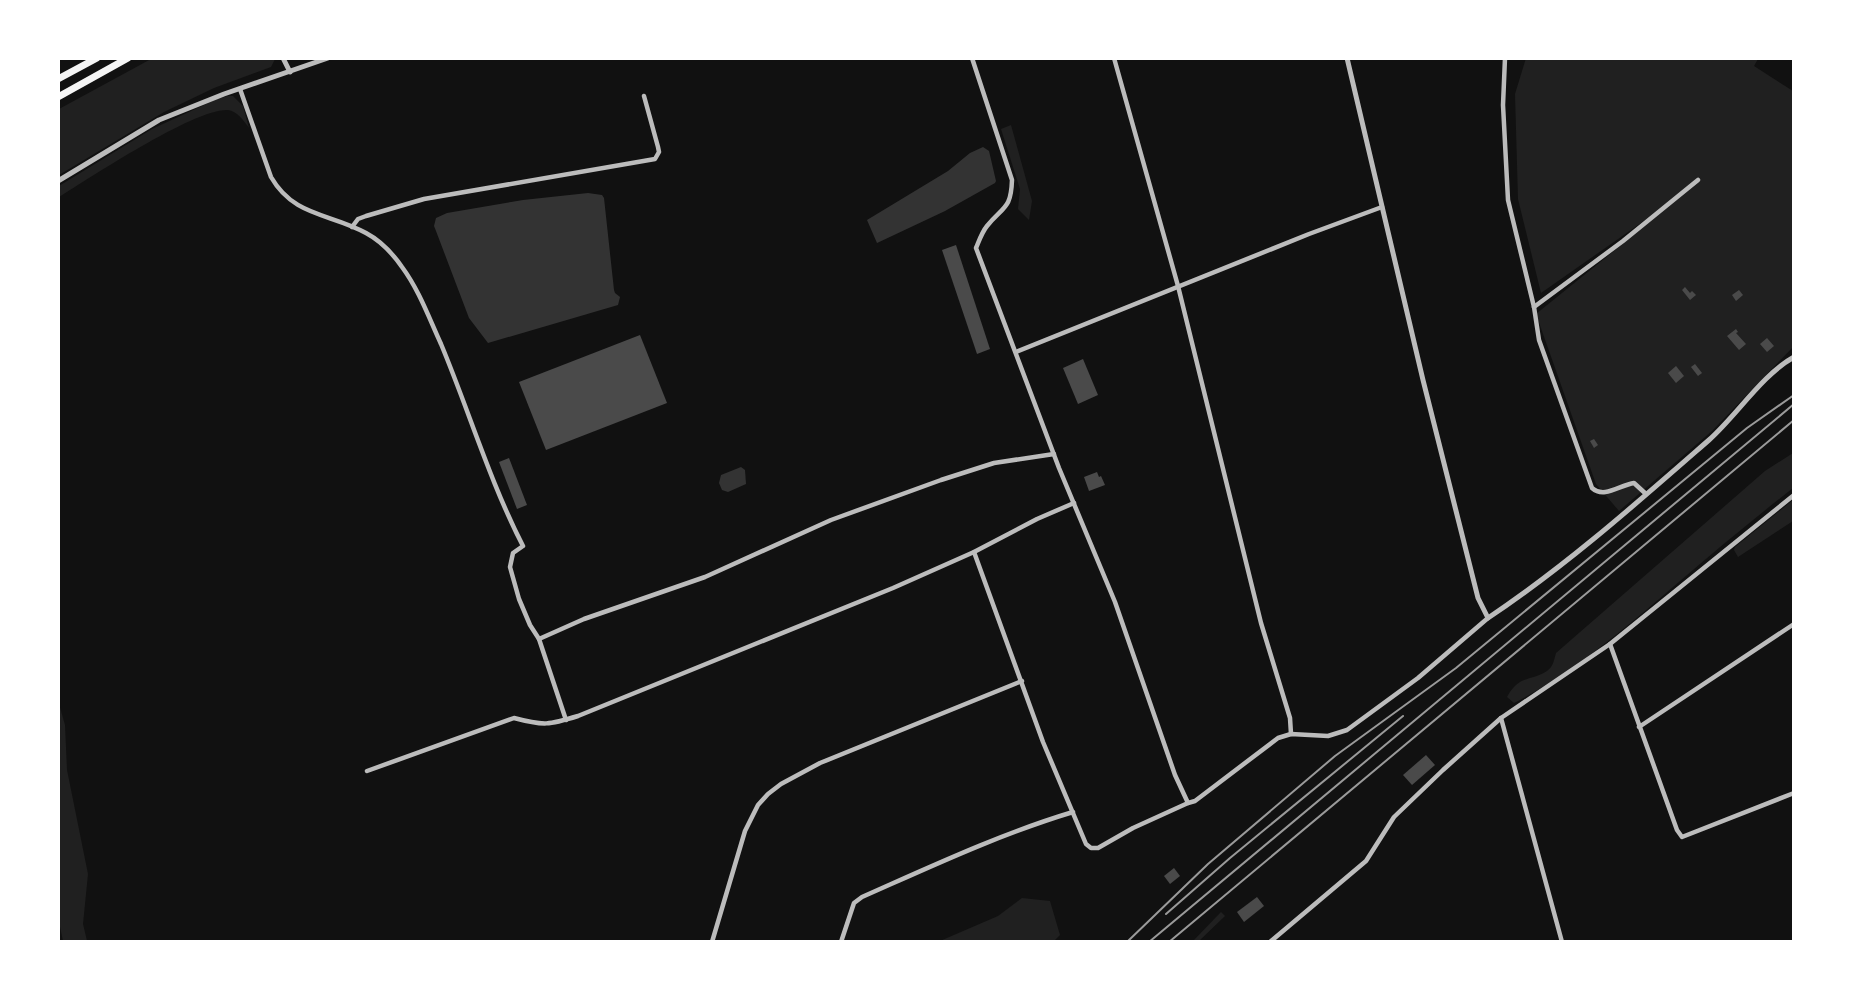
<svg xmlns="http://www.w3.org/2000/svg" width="1852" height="1000" font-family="Mulish,sans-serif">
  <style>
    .green { fill: #202020 }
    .water { fill: #333 }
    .building { fill: #4a4a4a }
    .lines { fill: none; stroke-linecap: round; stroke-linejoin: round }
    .minor { stroke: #bcbcbc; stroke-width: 4.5 }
    .tertiary { stroke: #bcbcbc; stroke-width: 5 }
    .trunk { stroke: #f5f5f5; stroke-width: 7 }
    .rail { stroke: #9a9a9a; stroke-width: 2 }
  </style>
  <rect width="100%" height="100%" fill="#111"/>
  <g class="green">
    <polygon points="1526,58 1758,59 1754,66 1793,91 1793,347 1712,431 1619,511 1596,484 1536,314 1698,183 1541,293 1518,199 1515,94"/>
    <polygon points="151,59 275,59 271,67 214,88 164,112 59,175 59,109"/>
    <path d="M228 96H233L243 106 249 128C244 121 237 111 228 110 195 108 90 178 59 197V186L152 129 217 99Z"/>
    <polygon points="1011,125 1032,201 1029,220 1018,209 1020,189 1001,129"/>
    <path d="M1793 453V488C1755 518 1717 549 1680 581 1629 625 1575 672 1514 703L1507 697C1520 674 1530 682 1547 671 1553 667 1554 660 1556 653L1765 471Z"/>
    <polygon points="1793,500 1793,521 1738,557 1734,550 1735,547"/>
    <polygon points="59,704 65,725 67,770 88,874 83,924 87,941 63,941 59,922"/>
    <polygon points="1022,898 1050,901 1060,935 1054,941 940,941 998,916"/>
    <polygon points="1221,912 1225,916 1199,941 1193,941"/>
  </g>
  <g class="water">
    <polygon points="983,147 989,151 996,181 995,183 945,211 877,243 867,220 948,171 970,153"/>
    <polygon points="588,193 602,195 604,198 614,290 615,293 620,297 618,305 488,343 469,318 436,231 434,226 436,218 447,213 523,200"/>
    <polygon points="741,467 745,470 746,484 728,492 722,490 719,483 721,475"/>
  </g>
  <g class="building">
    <polygon points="956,245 990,349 977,354 942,250"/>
    <polygon points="1685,287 1690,293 1692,291 1696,295 1690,300 1682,290"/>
    <polygon points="1739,290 1743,295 1736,301 1732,295"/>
    <polygon points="1736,329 1738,332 1736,333 1746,344 1739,350 1727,336"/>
    <polygon points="640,335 667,403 546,450 519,382"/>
    <polygon points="1767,338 1774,346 1767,352 1760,344"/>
    <polygon points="1083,359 1098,395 1078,404 1063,368"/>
    <polygon points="1695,364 1702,373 1698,376 1691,367"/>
    <polygon points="1676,366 1684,376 1676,383 1668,373"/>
    <polygon points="1594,439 1598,445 1594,448 1590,441"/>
    <polygon points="509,458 527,505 517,509 499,462"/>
    <polygon points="1097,472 1099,477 1101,476 1105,485 1089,491 1084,477"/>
    <polygon points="1426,755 1435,765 1412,785 1403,775"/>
    <polygon points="1174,868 1180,876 1170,884 1164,876"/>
    <polygon points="1257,897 1264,906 1244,922 1237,912"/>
  </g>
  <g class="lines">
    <g class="minor">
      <path d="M972 58 1012 180C1011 210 1003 206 987 226 982 232 979 241 976 248L1059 468 1115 602 1175 775 1188 803"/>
      <polyline points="1114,58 1178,286 1261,623 1290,718 1291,734"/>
      <path d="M1505 58 1503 105 1508 200 1534 307 1539 340 1592 488C1604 499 1620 485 1634 483L1646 494"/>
      <path d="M240 89 271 177C294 217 330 213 366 233 381 241 393 254 402 267 419 290 429 318 441 344 469 411 490 482 523 546L513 553 510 567 519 599 530 625 539 639 566 720"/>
      <polyline points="352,227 358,219 366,216 424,199 655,159 659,152 658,147 644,96"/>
      <polyline points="1534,307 1623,241 1698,180"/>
      <polyline points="1016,352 1309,234 1382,207"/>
      <polyline points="974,552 1043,742 1086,844 1091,848 1098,848 1133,828 1188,803 1195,801 1278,738 1291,734 1328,736 1347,730 1418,678 1488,618"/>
      <polyline points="539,639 584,619 705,577 831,520 941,480 994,463 1054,454"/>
      <polyline points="1610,644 1677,830 1682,837 1794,793"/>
      <polyline points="1501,718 1562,942"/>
      <polyline points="1639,727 1794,624"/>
      <path d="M367 771 514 718C544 726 549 725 578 716L893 588 974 552 1037 519 1074 503"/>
      <polyline points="712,942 745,831 758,805 768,794 781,784 820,763 1022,681"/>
      <path d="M841 942 854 903 862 897C932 866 1000 834 1073 812"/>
      <polyline points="1270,942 1366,861 1394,817 1443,770 1501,718 1610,644 1794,495"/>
    </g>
    <g class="tertiary">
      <polyline points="283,58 290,72"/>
      <path d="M1347 58 1423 380 1478 598 1488 618C1566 566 1638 502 1709 440 1736 416 1763 374 1794 357"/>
      <polyline points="58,181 159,120 224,94 328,58"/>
    </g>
    <g class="trunk">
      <polyline points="58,79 97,58"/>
      <polyline points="58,97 128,58"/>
    </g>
    <g class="rail">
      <polyline points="1166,914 1230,858 1403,716"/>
      <polyline points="1127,942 1208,864 1335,756 1456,668 1747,428 1794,395"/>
      <polyline points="1149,942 1794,404"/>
      <polyline points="1169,942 1794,420"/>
    </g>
  </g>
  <rect width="1852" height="1000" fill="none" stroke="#ffffff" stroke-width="120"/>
</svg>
